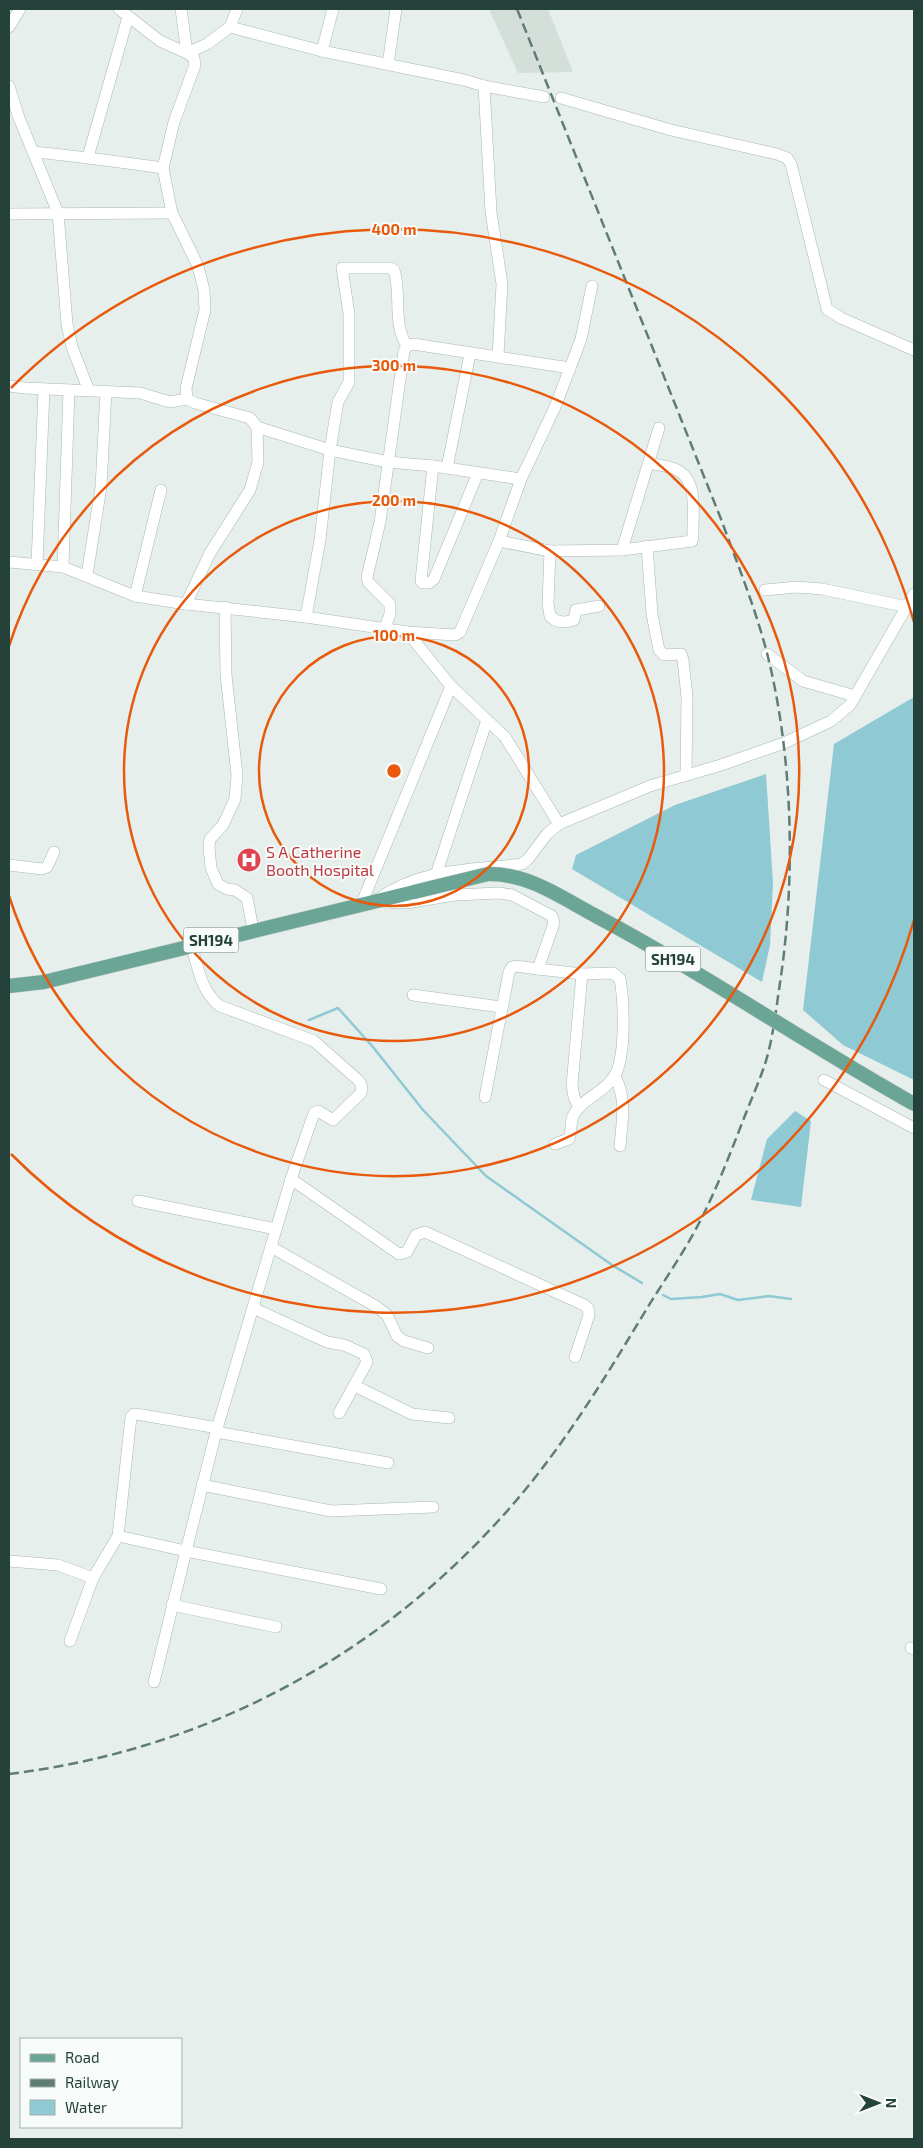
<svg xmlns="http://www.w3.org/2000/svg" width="923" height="2148" font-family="'Exo 2',sans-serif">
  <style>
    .built { fill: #d4dfda }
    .water { fill: #8ec9d4 }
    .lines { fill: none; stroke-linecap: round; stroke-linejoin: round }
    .stream { stroke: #8ec9d4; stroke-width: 2.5 }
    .minor-casing { stroke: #a8b8b2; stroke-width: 12 }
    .major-casing { stroke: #c2cac8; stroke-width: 15 }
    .minor { stroke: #fff; stroke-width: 11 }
    .major { stroke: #6aa596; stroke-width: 14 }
    .rail { stroke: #5f7d75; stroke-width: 2.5; stroke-dasharray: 10 5; stroke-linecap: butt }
    .major-bridge-casing { stroke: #c2cac8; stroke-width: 15; stroke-linecap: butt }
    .major-bridge { stroke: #6aa596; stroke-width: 14 }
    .ring { fill: none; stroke: #e8590c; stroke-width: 2.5 }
    .labels { text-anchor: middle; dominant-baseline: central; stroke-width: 4; stroke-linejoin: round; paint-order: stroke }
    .shield { fill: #f7fbf9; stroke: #637a73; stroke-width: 1 }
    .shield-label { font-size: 15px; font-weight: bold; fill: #24423a }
    .health-label { font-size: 16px; fill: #be3a42; stroke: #f7fbf9; text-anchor: start }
    .centre { fill: #e8590c; stroke: #f7fbf9; stroke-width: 2.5 }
    .ring-label { font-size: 15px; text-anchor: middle; font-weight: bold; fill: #e8590c; stroke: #f7fbf9; stroke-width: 4; stroke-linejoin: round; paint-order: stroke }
  </style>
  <rect width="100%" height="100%" fill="#e6efeb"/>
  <polygon class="built" points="489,9 548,9 573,72 518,73"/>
  <g class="water">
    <polygon points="914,697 914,1080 843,1045 803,1010 834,744"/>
    <polygon points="766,774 773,883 770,945 762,982 572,869 576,855 675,805"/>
    <polygon points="795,1111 811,1121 801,1207 751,1200 767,1139"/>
  </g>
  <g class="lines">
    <g class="stream">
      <polyline points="309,1020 338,1008 373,1047 423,1110 486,1176 612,1265 642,1283"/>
      <polyline points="663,1295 671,1299 702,1297 720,1294 738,1300 769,1296 791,1299"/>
    </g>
    <defs>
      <g id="minor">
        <polyline points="119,9 160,41 187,53 207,44 230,27 322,51 464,80 484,86 544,97"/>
        <polyline points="181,9 187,53 194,58 195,65 174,122 163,168 172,213 198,266 204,290 205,310 186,388 187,399 195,403 250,418 257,427 258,462 250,490 210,553 186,604"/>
        <polyline points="9,27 20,9"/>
        <polyline points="230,27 237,9"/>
        <polyline points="322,51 333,9"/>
        <polyline points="388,64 396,9"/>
        <polyline points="9,86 19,118 58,213 67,324 72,347 89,391"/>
        <polyline points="484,86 491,212 502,284 498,356"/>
        <polyline points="561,98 671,130 777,154 787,158 791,164 827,309 841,318 914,350"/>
        <path d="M34 152C77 156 120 162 163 168"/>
        <polyline points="88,157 128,17"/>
        <polyline points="9,214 172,213"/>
        <polyline points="9,386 25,388 140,393 170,402 187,399"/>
        <polyline points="257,427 330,450 388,462 433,466 521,479"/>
        <polyline points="433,466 421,581 423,583 429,583 434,579 478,473"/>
        <polyline points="447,468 470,354"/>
        <path d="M499 541 550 551 622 550 692 541 693 537C692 517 700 479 675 469 667 466 657 465 649 463"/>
        <polyline points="647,546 652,614 659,650 664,655 681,654 683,660 687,697 686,775"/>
        <polyline points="622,550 659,428"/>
        <path d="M550 551 548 604 550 616C557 623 564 623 574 620L576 610 599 606"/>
        <polyline points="9,562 63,567 135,596 186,604 306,617 407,632 451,686 505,737 559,824"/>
        <polyline points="37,564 44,389"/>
        <polyline points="63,567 69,390"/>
        <polyline points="87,575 101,487 106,392"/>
        <polyline points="765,590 797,587 822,589 908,607"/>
        <polyline points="135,596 161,490"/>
        <polyline points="225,607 226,675 237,775 235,799 223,825 210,839 209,847 211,868 218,884 227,889 235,890 247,898 253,929"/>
        <path d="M306 617 320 540 330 450 338 402 349 382V314L342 268H390L394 270C402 295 392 323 407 346"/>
        <polyline points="385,628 390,614 390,604 368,582 367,577 380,522 404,351 407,346 413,344 570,368"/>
        <polyline points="407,632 455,635 460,632 499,541 521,479 555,407 570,368 581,339 592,286"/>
        <polyline points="767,654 803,681 855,696"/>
        <polyline points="9,865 42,869 47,867 54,852"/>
        <polyline points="436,875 487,720"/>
        <path d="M378 899C424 867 470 871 522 864L528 859 547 834 559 824 650 786 721 765 784 743 831 721 850 705 914 594"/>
        <polyline points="383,902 406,903 455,895 499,893 512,895 552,916 554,923 538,969 582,974 572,1085 574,1097 579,1108"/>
        <polyline points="361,905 451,686"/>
        <polyline points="413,995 501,1007"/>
        <path d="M615 1076C627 1100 622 1121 620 1146"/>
        <polyline points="824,1080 914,1128"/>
        <polyline points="485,1097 509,972 512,967 516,966 538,969"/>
        <path d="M555 1144 569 1139C572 1131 570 1123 573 1116 582 1098 606 1092 615 1075 626 1056 624 1001 620 979L613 973 582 974"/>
        <polyline points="291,1179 399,1254 407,1252 416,1235 425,1232 584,1305 588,1308 589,1315 575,1357"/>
        <polyline points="138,1201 276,1229"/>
        <polyline points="271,1247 377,1307 387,1315 397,1336 404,1341 428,1348"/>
        <polyline points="253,1308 327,1342 344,1345 364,1354 367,1362 339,1413"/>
        <polyline points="355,1386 412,1414 449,1418"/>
        <polyline points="216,1432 388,1463"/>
        <polyline points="202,1485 331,1511 433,1507"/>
        <path d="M118 1536 186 1551 216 1432 291 1179 314 1113 318 1111 333 1120 361 1093C362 1087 362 1084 358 1080L314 1041 220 1006C201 992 198 967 191 944"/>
        <polyline points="9,1561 58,1565 93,1578 118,1536 131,1417 134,1414 142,1415 218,1428"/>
        <polyline points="172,1605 276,1627"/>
        <polyline points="70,1641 93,1578"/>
        <polyline points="911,1648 914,1649"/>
        <polyline points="154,1682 186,1551 381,1589"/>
      </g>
      <polyline id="major" points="9,986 44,982 414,892"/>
    </defs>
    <use href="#minor" class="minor-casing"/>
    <use href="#major" class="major-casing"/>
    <use href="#minor" class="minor"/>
    <use href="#major" class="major"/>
    <path class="rail" d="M9 1774C199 1751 370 1662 499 1520 557 1457 602 1383 646 1310 663 1282 683 1254 698 1225 716 1191 730 1154 744 1118 751 1100 759 1082 765 1064 773 1039 776 1009 780 983 796 877 793 756 767 653 755 607 737 563 721 519L517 9"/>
    <defs>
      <path id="major-bridge" d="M414 892 488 874C528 873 562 898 596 916 705 974 807 1044 914 1104"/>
    </defs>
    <use href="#major-bridge" class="major-bridge-casing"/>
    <use href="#major-bridge" class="major-bridge"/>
  </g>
  <g class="ring">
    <circle cx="394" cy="771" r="135"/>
    <circle cx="394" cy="771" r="270"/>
    <path d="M9 646A405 405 0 1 1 9 896"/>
    <path d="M914 920A541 541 0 0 1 11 1154M11 388A541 541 0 0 1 914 622"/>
  </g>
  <defs>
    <symbol id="hospital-disc" viewBox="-11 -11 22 22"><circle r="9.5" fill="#e0444e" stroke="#f7fbf9"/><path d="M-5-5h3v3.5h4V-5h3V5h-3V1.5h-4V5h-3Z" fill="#fff"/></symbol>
  </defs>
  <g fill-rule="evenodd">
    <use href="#hospital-disc" x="235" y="846" width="28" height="28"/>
  </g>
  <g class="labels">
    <g class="shield">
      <rect x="183.5" y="927.5" width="55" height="25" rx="4"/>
      <rect x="645.5" y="946.5" width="55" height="25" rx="4"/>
    </g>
    <g class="shield-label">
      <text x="211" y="940">SH194</text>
      <text x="673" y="959">SH194</text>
    </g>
    <g class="health-label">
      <text x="266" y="851">S A Catherine<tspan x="266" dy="18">Booth Hospital</tspan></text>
    </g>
  </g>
  <circle cx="394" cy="771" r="8" class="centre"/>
  <g class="ring-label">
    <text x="394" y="235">400 m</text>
    <text x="394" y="371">300 m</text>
    <text x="394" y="506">200 m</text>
    <text x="394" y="641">100 m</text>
  </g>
  <rect width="923" height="2148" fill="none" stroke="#24423a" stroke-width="20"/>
  <rect x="20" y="2038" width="162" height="90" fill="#f7fbf9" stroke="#a3b1ad"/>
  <rect x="30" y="2054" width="25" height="8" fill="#6aa596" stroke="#a3b1ad"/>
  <text x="65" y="2063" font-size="15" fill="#24423a">Road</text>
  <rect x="30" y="2079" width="25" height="8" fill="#5f7d75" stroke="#a3b1ad"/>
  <text x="65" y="2088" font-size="15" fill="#24423a">Railway</text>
  <rect x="30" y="2100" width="25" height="15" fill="#8ec9d4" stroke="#a3b1ad"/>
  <text x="65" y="2113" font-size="15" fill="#24423a">Water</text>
  <g transform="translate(878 2103) rotate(90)" stroke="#f7fbf9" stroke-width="4" paint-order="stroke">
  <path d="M0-4L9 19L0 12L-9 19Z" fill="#24423a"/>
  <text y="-8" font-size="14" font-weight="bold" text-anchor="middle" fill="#24423a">N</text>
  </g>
</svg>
